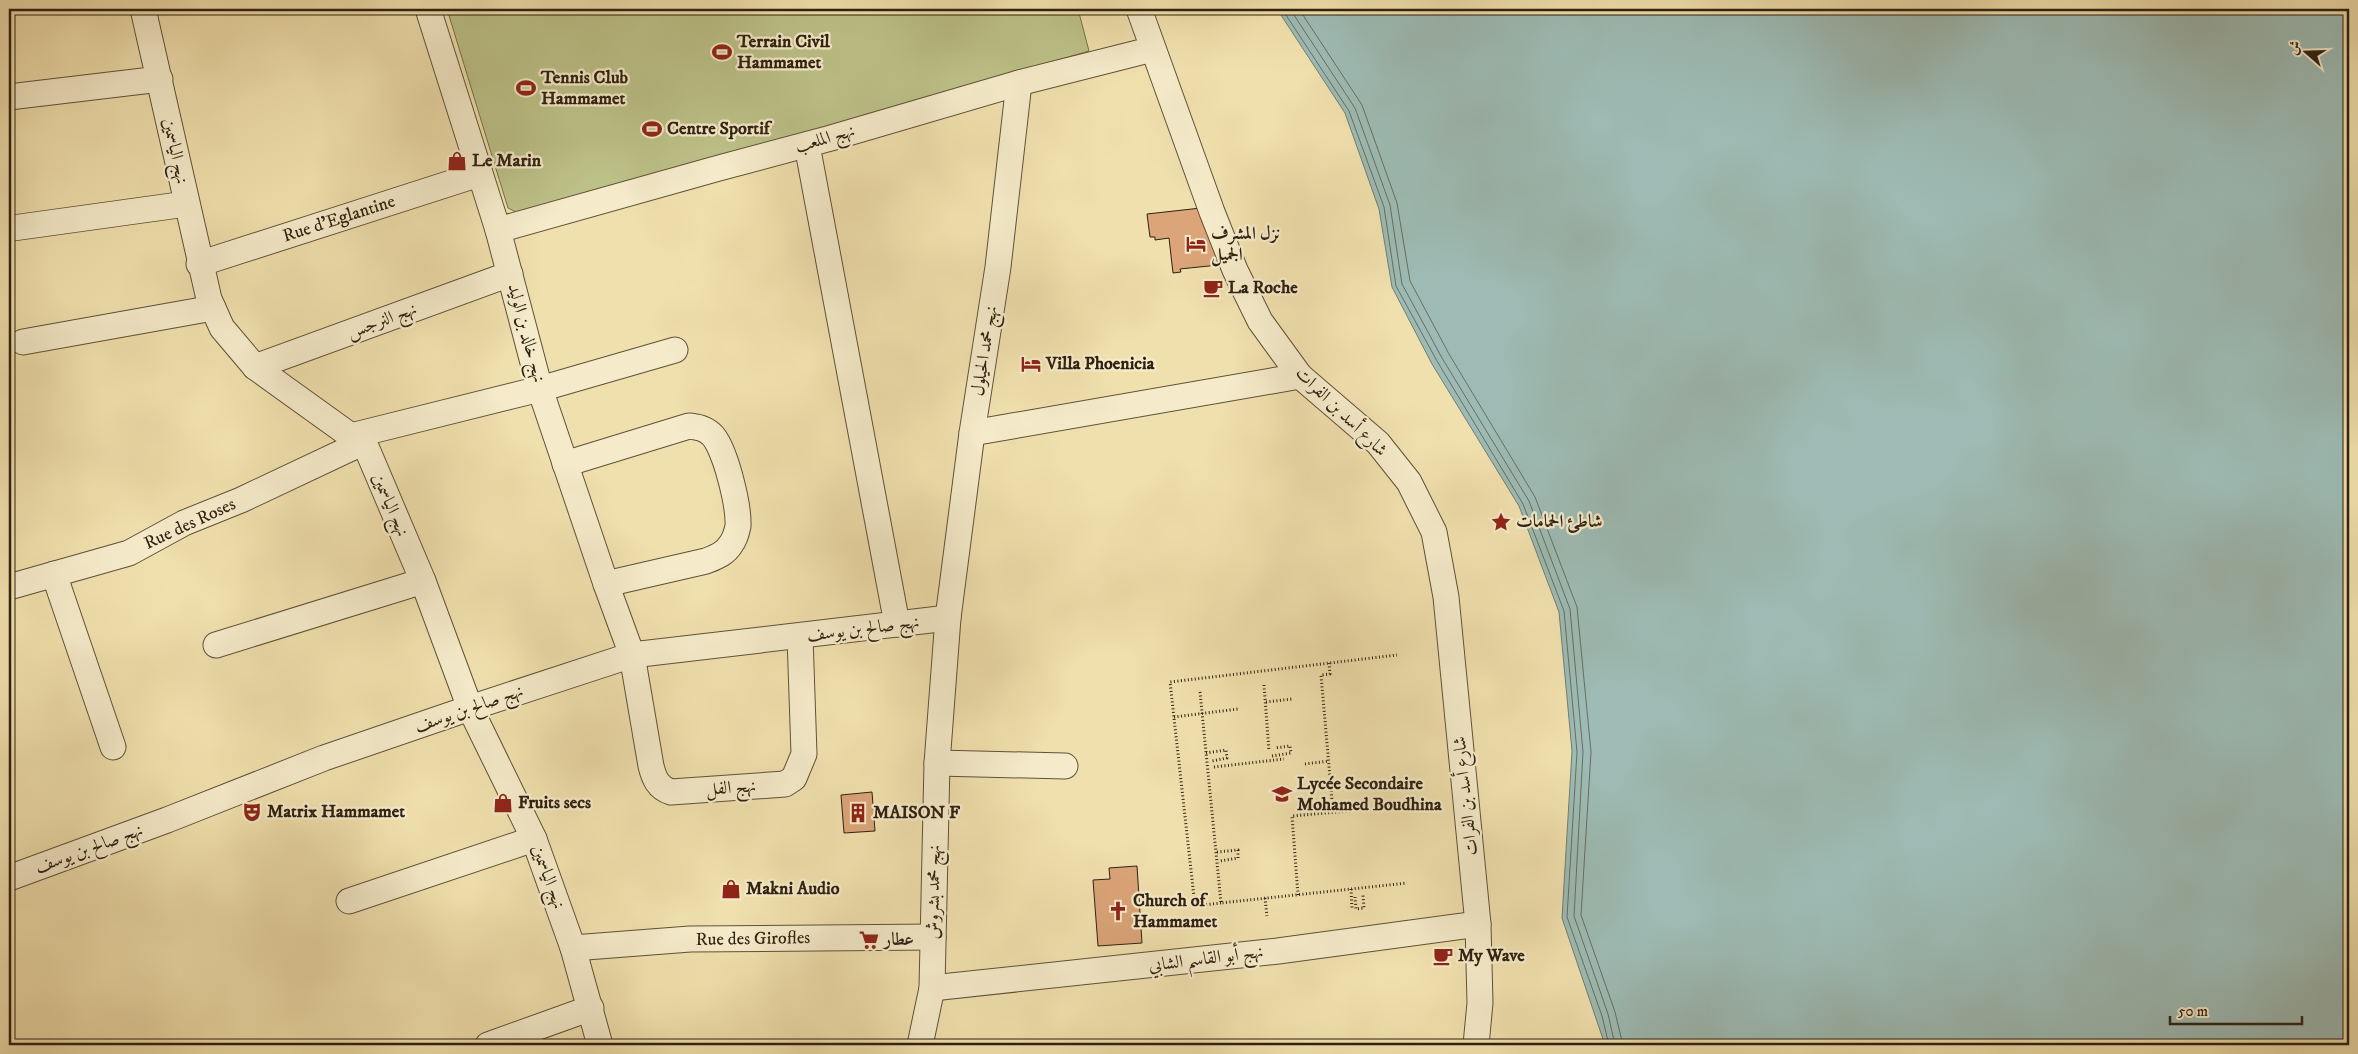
<svg xmlns="http://www.w3.org/2000/svg" width="2358" height="1054" font-family="'IM FELL DW Pica',Amiri,serif">
  <style>
    .green { fill: #bcc188; stroke: #76714c }
    .water { fill: #9dbbb4; stroke: #717d73 }
    .lines { fill: none; stroke-linecap: round; stroke-linejoin: round }
    .shore { stroke: #666e62; stroke-width: 1 }
    .building { fill: #dba479; stroke: #2f2111 }
    .minor-casing { stroke: #5f5138; stroke-width: 27 }
    .path { stroke: #2f2111; stroke-width: 3; stroke-dasharray: 1 2.5; stroke-linecap: butt }
    .minor { stroke: #f5ebca; stroke-width: 25 }
    .labels { text-anchor: middle; dominant-baseline: central; stroke-width: 4.5; stroke-linejoin: round; paint-order: stroke }
    .poi-label { font-size: 18px; font-weight: bold; fill: #2f2111; stroke: #f5ebca; text-anchor: start }
    .street-label { font-size: 18px; fill: #2f2111; stroke: #f5ebca }
  </style>
  <rect width="100%" height="100%" fill="#f0e0ad"/>
  <filter id="stains"><feTurbulence type="fractalNoise" baseFrequency=".004" numOctaves="4"/><feColorMatrix values="0 0 0 0 .2 0 0 0 0 .09 0 0 0 0 .02 0 0 0 .5 -.17"/></filter>
  <radialGradient id="worn" r=".72"><stop offset=".6" stop-color="#630" stop-opacity="0"/><stop offset="1" stop-color="#630" stop-opacity=".3"/></radialGradient>
  <polygon class="green" points="447,9 1078,9 1089,51 524,216 508,208"/>
  <polygon class="water" points="1277,9 2349,9 2349,1045 1605,1045 1562,918 1572,751 1559,612 1519,506 1432,364 1392,287 1379,209 1345,113"/>
  <g class="lines">
    <g class="shore">
      <polyline points="1282,9 1349,111 1384,207 1396,286 1437,361 1523,504 1564,611 1577,752 1567,917 1602,1016 1609,1045"/>
      <polyline points="1290,9 1355,108 1390,205 1402,284 1442,358 1529,501 1570,609 1583,752 1574,916 1608,1014 1615,1045"/>
      <polyline points="1299,9 1362,105 1397,203 1410,281 1449,354 1535,497 1577,607 1591,752 1581,915 1615,1012 1623,1045"/>
    </g>
  </g>
  <g class="building">
    <polygon points="1201,208 1228,264 1180,269 1181,272 1173,273 1169,238 1155,240 1155,237 1150,237 1147,214"/>
    <polygon points="872,792 875,831 844,833 841,795"/>
    <polygon points="1137,866 1142,943 1098,946 1093,880 1110,879 1109,868"/>
  </g>
  <g class="lines">
    <defs>
      <g id="minor">
        <polyline points="143,9 209,299 222,328 255,367 351,436 364,442 423,581 470,708 534,839 573,948 600,1045"/>
        <path d="M428 9 498 230 540 389 606 584 632 655 651 766C654 778 658 788 671 792L785 784 794 778 804 754 800 637"/>
        <polyline points="1139,9 1212,212 1235,270 1260,321 1300,376 1378,443 1409,482 1434,532 1446,597 1478,924 1480,1003 1476,1045"/>
        <polyline points="9,97 160,79"/>
        <polyline points="807,145 897,624"/>
        <polyline points="13,228 186,204"/>
        <polyline points="498,230 719,168 831,138 1019,83 1153,49"/>
        <polyline points="199,264 479,174"/>
        <polyline points="23,342 213,308"/>
        <polyline points="255,367 510,274"/>
        <polyline points="972,433 1300,376"/>
        <polyline points="351,436 540,389 675,350"/>
        <path d="M565 464 689 426C698 427 704 428 711 434 725 446 739 506 738 526 737 531 734 540 731 544 725 554 716 557 706 561L606 584"/>
        <polyline points="54,574 113,747"/>
        <polyline points="9,587 129,553 184,523 241,500 364,442"/>
        <polyline points="216,645 423,581"/>
        <polyline points="937,763 1065,766"/>
        <polyline points="9,878 167,820 324,758 470,708 632,655 948,618"/>
        <polyline points="349,901 534,839"/>
        <polyline points="573,948 690,939 933,937"/>
        <polyline points="932,988 1278,951 1478,924"/>
        <polyline points="488,1045 591,1008"/>
        <polyline points="920,1045 932,988 937,763 948,618 972,433 998,267 1019,83"/>
      </g>
    </defs>
    <use href="#minor" class="minor-casing"/>
    <g class="path">
      <polyline points="1329,663 1330,674 1321,675 1333,812"/>
      <polyline points="1264,685 1269,751"/>
      <polyline points="1200,692 1221,903 1407,883"/>
      <polyline points="1266,702 1292,699"/>
      <polyline points="1174,717 1238,709"/>
      <polyline points="1206,753 1226,750 1227,758 1212,761"/>
      <polyline points="1272,756 1291,753 1290,746 1275,748"/>
      <polyline points="1305,764 1329,761"/>
      <polyline points="1214,767 1284,759"/>
      <polyline points="1217,852 1238,850 1238,858 1220,861"/>
      <polyline points="1351,889 1352,908"/>
      <polyline points="1298,895 1292,816 1426,804"/>
      <polyline points="1355,897 1356,909 1364,908 1363,895"/>
      <polyline points="1265,898 1267,916"/>
      <polyline points="1221,903 1195,906 1170,682 1397,655"/>
    </g>
    <use href="#minor" class="minor"/>
  </g>
  <defs>
    <symbol id="stadium-bare" viewBox="-9 -9 18 18"><path d="M0-5a6.5 5 0 1 0 0 10a6.5 5 0 1 0 0-10ZM-3.5-1.8h7v3.6h-7Z" fill="#8f2418" stroke="#f5ebca" stroke-width="2.5" paint-order="stroke"/></symbol>
    <symbol id="shop-bare" viewBox="-9 -9 18 18"><path d="M-5-2.5h2.3a2.7 3.5 0 0 1 5.4 0H5L5.5 6h-11ZM-1.5-2.5h3a1.5 2.3 0 0 0-3 0Z" fill="#8f2418" stroke="#f5ebca" stroke-width="2.5" paint-order="stroke"/></symbol>
    <symbol id="hotel-bare" viewBox="-9 -9 18 18"><path d="M-6-4.5h1.5V1H6V5H4.5V3h-9V5H-6ZM-4 0a1.8 1.8 0 1 1 3.6 0ZM.5 0V-2.5h3Q6-2.5 6 0Z" fill="#8f2418" stroke="#f5ebca" stroke-width="2.5" paint-order="stroke"/></symbol>
    <symbol id="cafe-bare" viewBox="-9 -9 18 18"><path d="M-5.5-4.5H6V0H3Q3 3.5 0 3.5H-2.5Q-5.5 3.5-5.5 0ZM3-3.2v2h1.7v-2ZM-6 4.5H4V6H-6Z" fill="#8f2418" stroke="#f5ebca" stroke-width="2.5" paint-order="stroke"/></symbol>
    <symbol id="sight-bare" viewBox="-9 -9 18 18"><path d="M0-6L1.8-2.2L6-1.7L2.9 1.2L3.7 5.4L0 3.3L-3.7 5.4L-2.9 1.2L-6-1.7L-1.8-2.2Z" fill="#8f2418" stroke="#f5ebca" stroke-width="2.5" paint-order="stroke"/></symbol>
    <symbol id="school-bare" viewBox="-9 -9 18 18"><path d="M0-5L7-2L0 1L-7-2ZM-4 1L0 2.5L4 1V4Q0 6-4 4Z" fill="#8f2418" stroke="#f5ebca" stroke-width="2.5" paint-order="stroke"/></symbol>
    <symbol id="theatre-bare" viewBox="-9 -9 18 18"><path d="M-5-5.5Q0-4 5-5.5V0Q5 5 0 6Q-5 5-5 0ZM-3.3-2.5H-1v1.5H-3.3ZM1-2.5H3.3v1.5H1ZM-2.8 1Q0 5.5 2.8 1Z" fill="#8f2418" stroke="#f5ebca" stroke-width="2.5" paint-order="stroke"/></symbol>
    <symbol id="building-bare" viewBox="-9 -9 18 18"><path d="M-4-6H4V6H1V3H-1V6H-4ZM-2.5-4.3h1.7v1.8h-1.7ZM.8-4.3h1.7v1.8H.8ZM-2.5-1h1.7V.8h-1.7ZM.8-1h1.7V.8H.8Z" fill="#8f2418" stroke="#f5ebca" stroke-width="2.5" paint-order="stroke"/></symbol>
    <symbol id="church-bare" viewBox="-9 -9 18 18"><path d="M-1.2-6h2.4v3.5h3.3v2.4h-3.3V6h-2.4V-.1h-3.3v-2.4h3.3Z" fill="#8f2418" stroke="#f5ebca" stroke-width="2.5" paint-order="stroke"/></symbol>
    <symbol id="supermarket-bare" viewBox="-9 -9 18 18"><path d="M-6-5.5h2.5l.6 2H6L4.5 2H-2.5L-4.4-4H-6ZM-1.5 3.2a1.3 1.3 0 1 0 .1 0ZM3 3.2a1.3 1.3 0 1 0 .1 0Z" fill="#8f2418" stroke="#f5ebca" stroke-width="2.5" paint-order="stroke"/></symbol>
  </defs>
  <g fill-rule="evenodd">
    <use href="#stadium-bare" x="708" y="38" width="28" height="28"/>
    <use href="#stadium-bare" x="512" y="74" width="28" height="28"/>
    <use href="#stadium-bare" x="638" y="115" width="28" height="28"/>
    <use href="#shop-bare" x="443" y="147" width="28" height="28"/>
    <use href="#hotel-bare" x="1182" y="230" width="28" height="28"/>
    <use href="#cafe-bare" x="1199" y="274" width="28" height="28"/>
    <use href="#hotel-bare" x="1017" y="350" width="28" height="28"/>
    <use href="#sight-bare" x="1487" y="508" width="28" height="28"/>
    <use href="#school-bare" x="1268" y="780" width="28" height="28"/>
    <use href="#shop-bare" x="489" y="789" width="28" height="28"/>
    <use href="#theatre-bare" x="238" y="798" width="28" height="28"/>
    <use href="#building-bare" x="844" y="799" width="28" height="28"/>
    <use href="#shop-bare" x="717" y="875" width="28" height="28"/>
    <use href="#church-bare" x="1104" y="897" width="28" height="28"/>
    <use href="#supermarket-bare" x="855" y="926" width="28" height="28"/>
    <use href="#cafe-bare" x="1429" y="942" width="28" height="28"/>
  </g>
  <g class="labels">
    <g class="poi-label">
      <text x="737" y="42">Terrain Civil<tspan x="737" dy="21">Hammamet</tspan></text>
      <text x="541" y="78">Tennis Club<tspan x="541" dy="21">Hammamet</tspan></text>
      <text x="667" y="129">Centre Sportif</text>
      <text x="472" y="161">Le Marin</text>
      <text x="1211" y="234">نزل المشرف<tspan x="1211" dy="21">الجميل</tspan></text>
      <text x="1228" y="288">La Roche</text>
      <text x="1046" y="364">Villa Phoenicia</text>
      <text x="1516" y="522">شاطئ الحمامات</text>
      <text x="1297" y="784">Lycée Secondaire<tspan x="1297" dy="21">Mohamed Boudhina</tspan></text>
      <text x="518" y="803">Fruits secs</text>
      <text x="267" y="812">Matrix Hammamet</text>
      <text x="873" y="813">MAISON F</text>
      <text x="746" y="889">Makni Audio</text>
      <text x="1133" y="901">Church of<tspan x="1133" dy="21">Hammamet</tspan></text>
      <text x="884" y="940">عطار</text>
      <text x="1458" y="956">My Wave</text>
    </g>
    <g class="street-label">
      <text transform="translate(825 139) rotate(-16)">نهج الملعب</text>
      <text transform="translate(175 151) rotate(78)">نهج الياسمين</text>
      <text transform="translate(339 219) rotate(-18)">Rue d'Eglantine</text>
      <text transform="translate(382 321) rotate(-20)">نهج النرجس</text>
      <text transform="translate(526 333) rotate(75)">نهج خالد بن الوليد</text>
      <text transform="translate(985 351) rotate(-81)">نهج محمد الحيلول</text>
      <text transform="translate(1341 412) rotate(44)">شارع أسد بن الفرات</text>
      <text transform="translate(390 505) rotate(67)">نهج الياسمين</text>
      <text transform="translate(190 524) rotate(-25)">Rue des Roses</text>
      <text transform="translate(863 629) rotate(-7)">نهج صالح بن يوسف</text>
      <text transform="translate(469 709) rotate(-19)">نهج صالح بن يوسف</text>
      <text transform="translate(731 788) rotate(-4)">نهج الفل</text>
      <text transform="translate(1466 796) rotate(-96)">شارع أسد بن الفرات</text>
      <text transform="translate(89 849) rotate(-20)">نهج صالح بن يوسف</text>
      <text transform="translate(548 877) rotate(70)">نهج الياسمين</text>
      <text transform="translate(934 892) rotate(-89)">نهج محمد بشروش</text>
      <text transform="translate(753 939) rotate(-1)">Rue des Girofles</text>
      <text transform="translate(1206 959) rotate(-7)">نهج أبو القاسم الشابي</text>
    </g>
  </g>
  <rect width="2358" height="1054" fill="none" stroke="#f0e0ad" stroke-width="30"/>
  <rect x="10" y="10" width="2338" height="1034" fill="none" stroke="#2f2111" stroke-width="2.5"/>
  <rect x="15" y="15" width="2328" height="1024" fill="none" stroke="#2f2111"/>
  <g transform="translate(2306 52) rotate(290)" stroke="#f5ebca" stroke-width="4" paint-order="stroke">
  <path d="M0-4L9 19L0 12L-9 19Z" fill="#2f2111"/>
  <text y="-8" font-size="14" font-weight="bold" text-anchor="middle" fill="#2f2111">ش</text>
  </g>
  <path d="M2170 1016v8h132v-8" fill="none" stroke="#2f2111" stroke-width="2.5"/>
  <text x="2178" y="1016" font-size="15" fill="#2f2111" stroke="#f5ebca" stroke-width="4" paint-order="stroke">50 m</text>
  <rect width="100%" height="100%" filter="url(#stains)"/>
  <rect width="100%" height="100%" fill="url(#worn)"/>
</svg>
